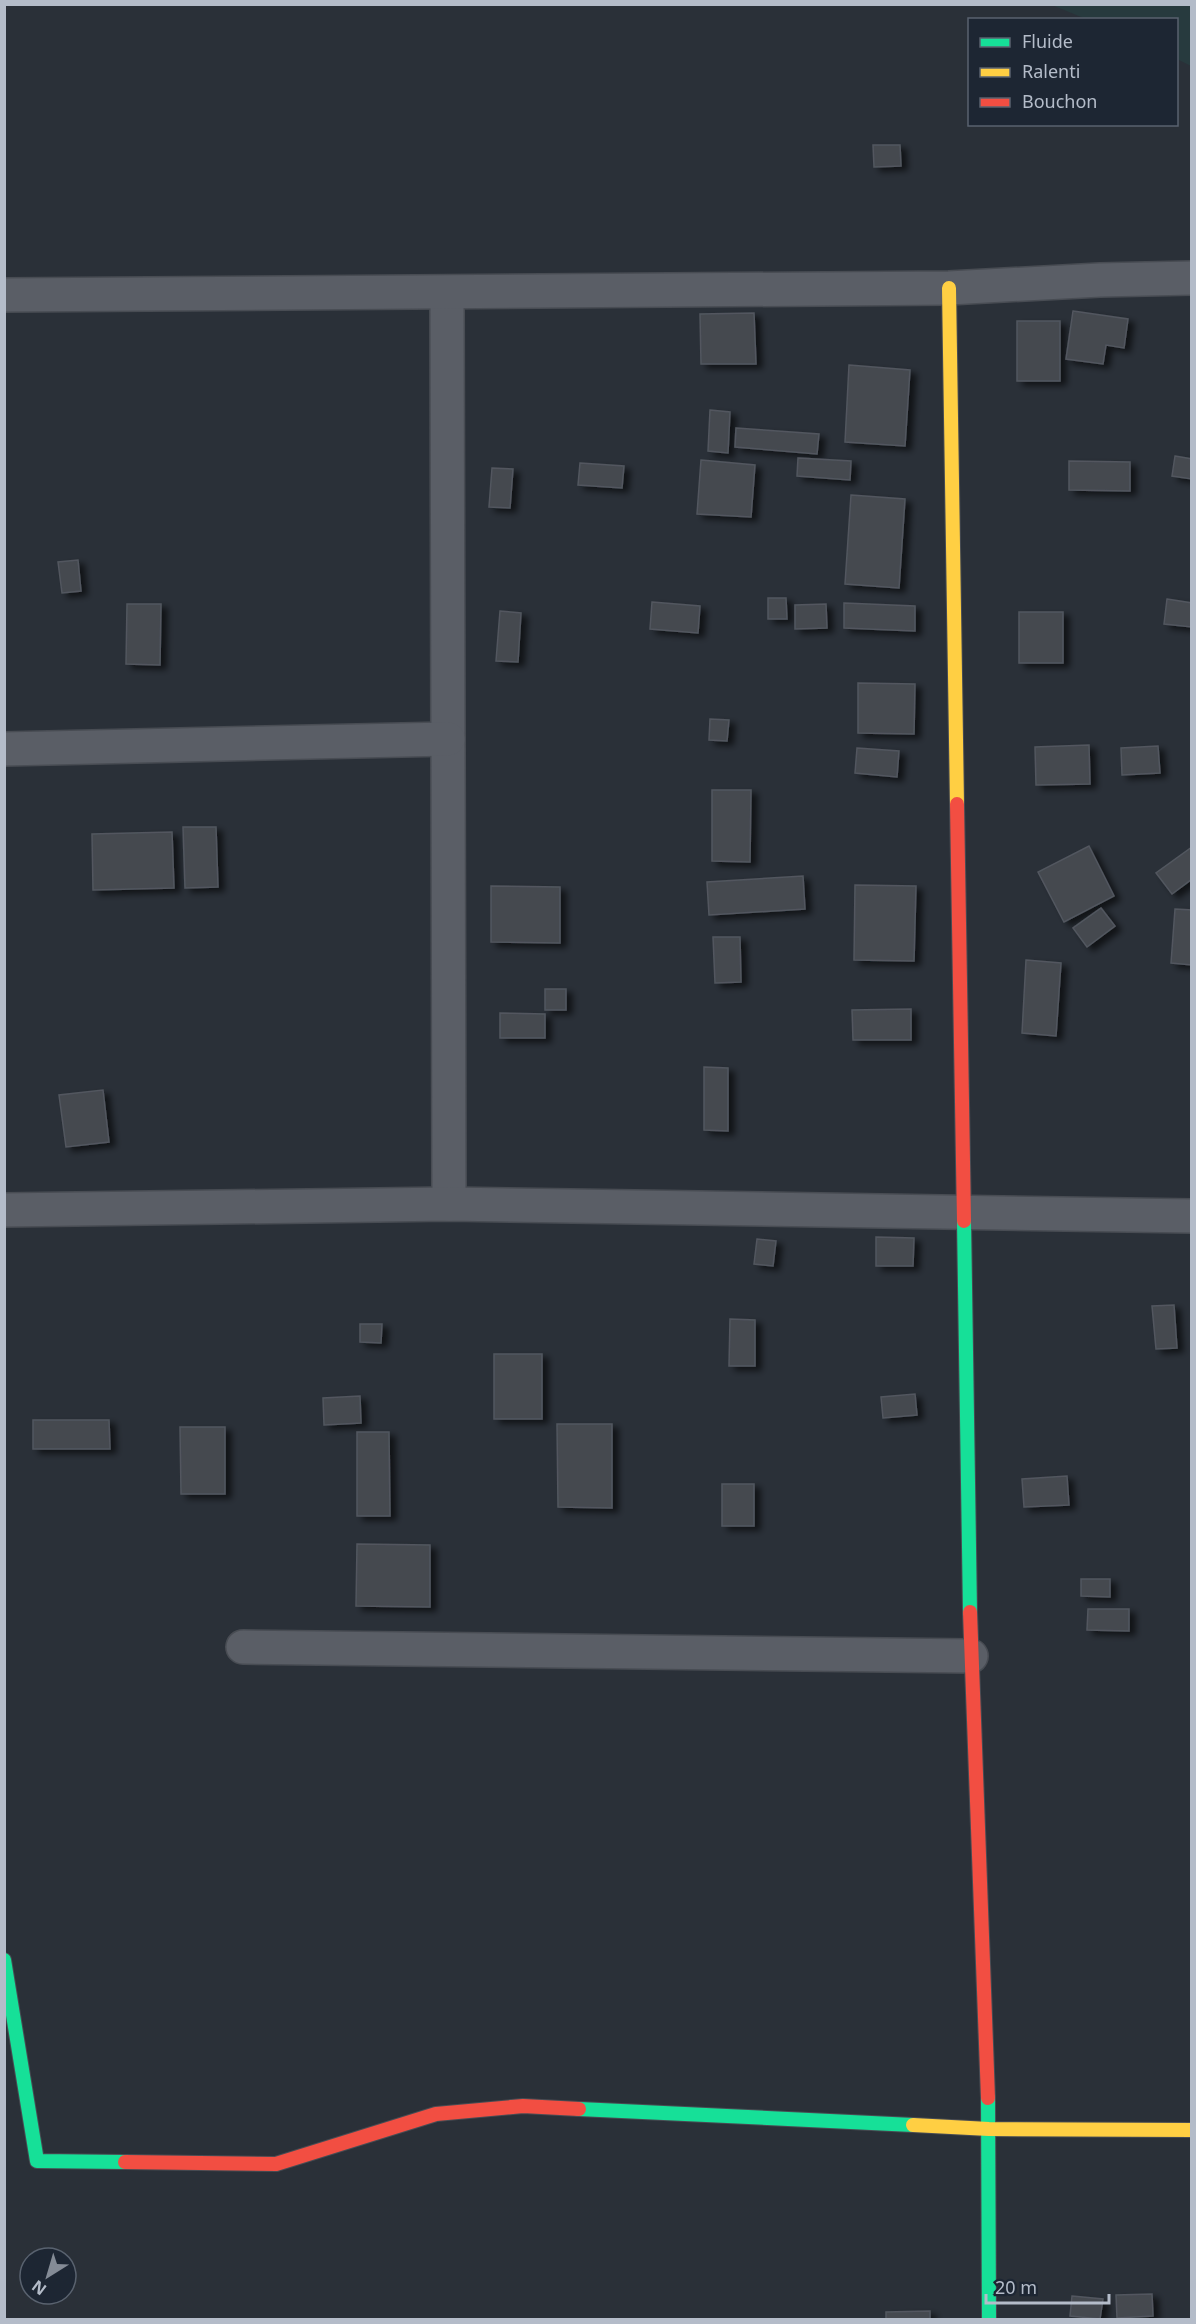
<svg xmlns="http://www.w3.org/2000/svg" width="1196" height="2324" font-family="'Noto Sans',sans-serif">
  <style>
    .green { fill: #273a3e }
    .building { fill: #444950; stroke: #52575f; stroke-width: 1.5; filter: url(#shadow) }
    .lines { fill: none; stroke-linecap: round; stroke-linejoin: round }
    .street-casing { stroke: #484c53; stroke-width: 36 }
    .fast-casing { stroke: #484c53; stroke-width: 16 }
    .slow-casing { stroke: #484c53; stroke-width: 16 }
    .jam-casing { stroke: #484c53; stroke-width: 16 }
    .street { stroke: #5a5e66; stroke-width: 33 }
    .fast { stroke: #16e098; stroke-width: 14 }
    .slow { stroke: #ffcf43; stroke-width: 14 }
    .jam { stroke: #f24e42; stroke-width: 14 }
  </style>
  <defs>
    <filter id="shadow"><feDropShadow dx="6" dy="4" stdDeviation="3" flood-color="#0009"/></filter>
  </defs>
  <rect width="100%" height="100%" fill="#2a3038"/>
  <polygon class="green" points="1052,5 1191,5 1191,66 1177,59 1176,20 1086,19"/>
  <g class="building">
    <polygon points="873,145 900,145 901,166 874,167"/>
    <polygon points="1073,311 1128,319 1124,348 1106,345 1103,364 1066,359"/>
    <polygon points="754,313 756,364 701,364 700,314"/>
    <rect x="1017" y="321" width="43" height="60"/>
    <polygon points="849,365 910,370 905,446 845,442"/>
    <polygon points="710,410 730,412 728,453 708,451"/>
    <polygon points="736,428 819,434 817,454 735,447"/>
    <polygon points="1175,456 1192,459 1192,479 1172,476"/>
    <polygon points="798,458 851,461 850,480 797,476"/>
    <polygon points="701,460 755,465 751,517 697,514"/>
    <polygon points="1069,461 1130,462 1130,491 1069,490"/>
    <polygon points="580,463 624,466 622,488 578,485"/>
    <polygon points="492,468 513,469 510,508 489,507"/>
    <polygon points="851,495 905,499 899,588 845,584"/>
    <polygon points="78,560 81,591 62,593 58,562"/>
    <polygon points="768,598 786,598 787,619 768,619"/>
    <polygon points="1167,599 1192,603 1192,627 1164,624"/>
    <polygon points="652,602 700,606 698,633 650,629"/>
    <polygon points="844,603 915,606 915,631 844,628"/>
    <polygon points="127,604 161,604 160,665 126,664"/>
    <polygon points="826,604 827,628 795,629 795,605"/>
    <polygon points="500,611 521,613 518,662 496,661"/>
    <rect x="1019" y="612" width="44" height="51"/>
    <polygon points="858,683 915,684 914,734 858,733"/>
    <polygon points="710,719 729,720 727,741 709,740"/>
    <polygon points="1089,745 1090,784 1036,785 1035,747"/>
    <polygon points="1158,746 1160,773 1122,775 1121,748"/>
    <polygon points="857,748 899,751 897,777 855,773"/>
    <polygon points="712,790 751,790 750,862 712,861"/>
    <polygon points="183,827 216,827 218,887 185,888"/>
    <polygon points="172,832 174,888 93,890 92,834"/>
    <polygon points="1089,846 1114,896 1064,922 1038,872"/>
    <polygon points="1192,847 1192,879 1172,894 1156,873"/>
    <polygon points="803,876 805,909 709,915 707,882"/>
    <polygon points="855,885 916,886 914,961 854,960"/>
    <polygon points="491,886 560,887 560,943 491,942"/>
    <polygon points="1101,908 1115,926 1087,947 1073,928"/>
    <polygon points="1175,909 1192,910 1192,965 1171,963"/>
    <polygon points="713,937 740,937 741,982 715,983"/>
    <polygon points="1026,960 1061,963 1056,1036 1022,1033"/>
    <rect x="545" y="989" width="21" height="21"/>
    <polygon points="911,1009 911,1040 853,1040 852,1010"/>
    <polygon points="500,1013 545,1014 545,1038 500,1038"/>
    <polygon points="704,1067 728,1068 728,1131 704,1130"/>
    <polygon points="103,1090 109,1142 66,1147 59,1095"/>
    <polygon points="876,1237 914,1238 913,1266 876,1266"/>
    <polygon points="757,1239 776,1241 773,1266 754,1264"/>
    <polygon points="1174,1305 1177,1348 1156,1349 1152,1306"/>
    <polygon points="730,1319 755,1320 755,1366 729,1366"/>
    <polygon points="360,1324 382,1324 381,1343 360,1342"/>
    <rect x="494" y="1354" width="48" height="65"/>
    <polygon points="915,1394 917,1415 883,1418 881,1397"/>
    <polygon points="360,1396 361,1423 324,1425 323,1398"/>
    <polygon points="33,1420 109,1420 110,1449 33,1449"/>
    <polygon points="557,1424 612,1424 612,1508 558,1507"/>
    <polygon points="180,1427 225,1427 225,1494 181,1494"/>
    <polygon points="357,1432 389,1432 390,1516 357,1516"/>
    <polygon points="1067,1476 1069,1505 1024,1507 1022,1479"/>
    <rect x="722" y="1484" width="32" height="42"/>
    <polygon points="357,1544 430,1545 430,1607 356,1606"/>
    <polygon points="1081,1579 1110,1579 1110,1597 1081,1596"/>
    <polygon points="1088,1609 1129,1609 1129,1631 1087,1630"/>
    <polygon points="1152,2294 1153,2316 1117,2318 1116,2295"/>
    <polygon points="1072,2296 1103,2299 1100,2319 1070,2316"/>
    <polygon points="930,2311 930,2320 886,2320 886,2312"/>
  </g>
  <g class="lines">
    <defs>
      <g id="street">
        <polyline points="447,293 449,1204"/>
        <polyline points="4,295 949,288 1100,280 1192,278"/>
        <polyline points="4,749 448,739"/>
        <polyline points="4,1210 449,1204 1192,1216"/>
        <polyline points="243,1647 971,1656"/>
      </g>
      <g id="fast">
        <polyline points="964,1221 970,1612"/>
        <polyline points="4,1960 37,2161 125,2162"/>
        <polyline points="988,2098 989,2320"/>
        <polyline points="579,2109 913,2125"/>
      </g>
      <g id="slow">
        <polyline points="949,288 957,804"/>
        <polyline points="913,2125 989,2129 1192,2130"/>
      </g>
      <g id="jam">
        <polyline points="957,804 964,1221"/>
        <polyline points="970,1612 988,2098"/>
        <polyline points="125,2162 276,2164 436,2114 523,2106 579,2109"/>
      </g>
    </defs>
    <use href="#street" class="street-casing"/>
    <use href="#fast" class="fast-casing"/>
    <use href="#slow" class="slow-casing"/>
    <use href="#jam" class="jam-casing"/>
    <use href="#street" class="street"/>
    <use href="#fast" class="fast"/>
    <use href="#slow" class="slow"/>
    <use href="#jam" class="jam"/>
  </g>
  <rect width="1196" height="2324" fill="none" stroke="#b4bcc9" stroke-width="12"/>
  <rect x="968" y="18" width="210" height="108" fill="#1d2633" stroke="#59626f" stroke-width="1.5"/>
  <rect x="980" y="38" width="30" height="9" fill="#16e098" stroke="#59626f" stroke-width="1.5"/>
  <text x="1022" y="48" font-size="18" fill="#b4bcc9">Fluide</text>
  <rect x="980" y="68" width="30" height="9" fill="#ffcf43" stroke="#59626f" stroke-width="1.5"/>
  <text x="1022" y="78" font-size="18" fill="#b4bcc9">Ralenti</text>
  <rect x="980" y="98" width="30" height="9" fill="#f24e42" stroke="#59626f" stroke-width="1.5"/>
  <text x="1022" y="108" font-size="18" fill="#b4bcc9">Bouchon</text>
  <g transform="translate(48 2276) rotate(217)"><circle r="28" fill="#1d2633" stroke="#59626f" stroke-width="1.5"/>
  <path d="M0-4.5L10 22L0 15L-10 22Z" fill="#848b96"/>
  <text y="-9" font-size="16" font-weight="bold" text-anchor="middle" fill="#b4bcc9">N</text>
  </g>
  <path d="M986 2294v9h123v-9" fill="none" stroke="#b4bcc9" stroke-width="3"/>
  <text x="995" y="2294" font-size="18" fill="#b4bcc9" stroke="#1d2633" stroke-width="4.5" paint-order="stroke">20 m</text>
</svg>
